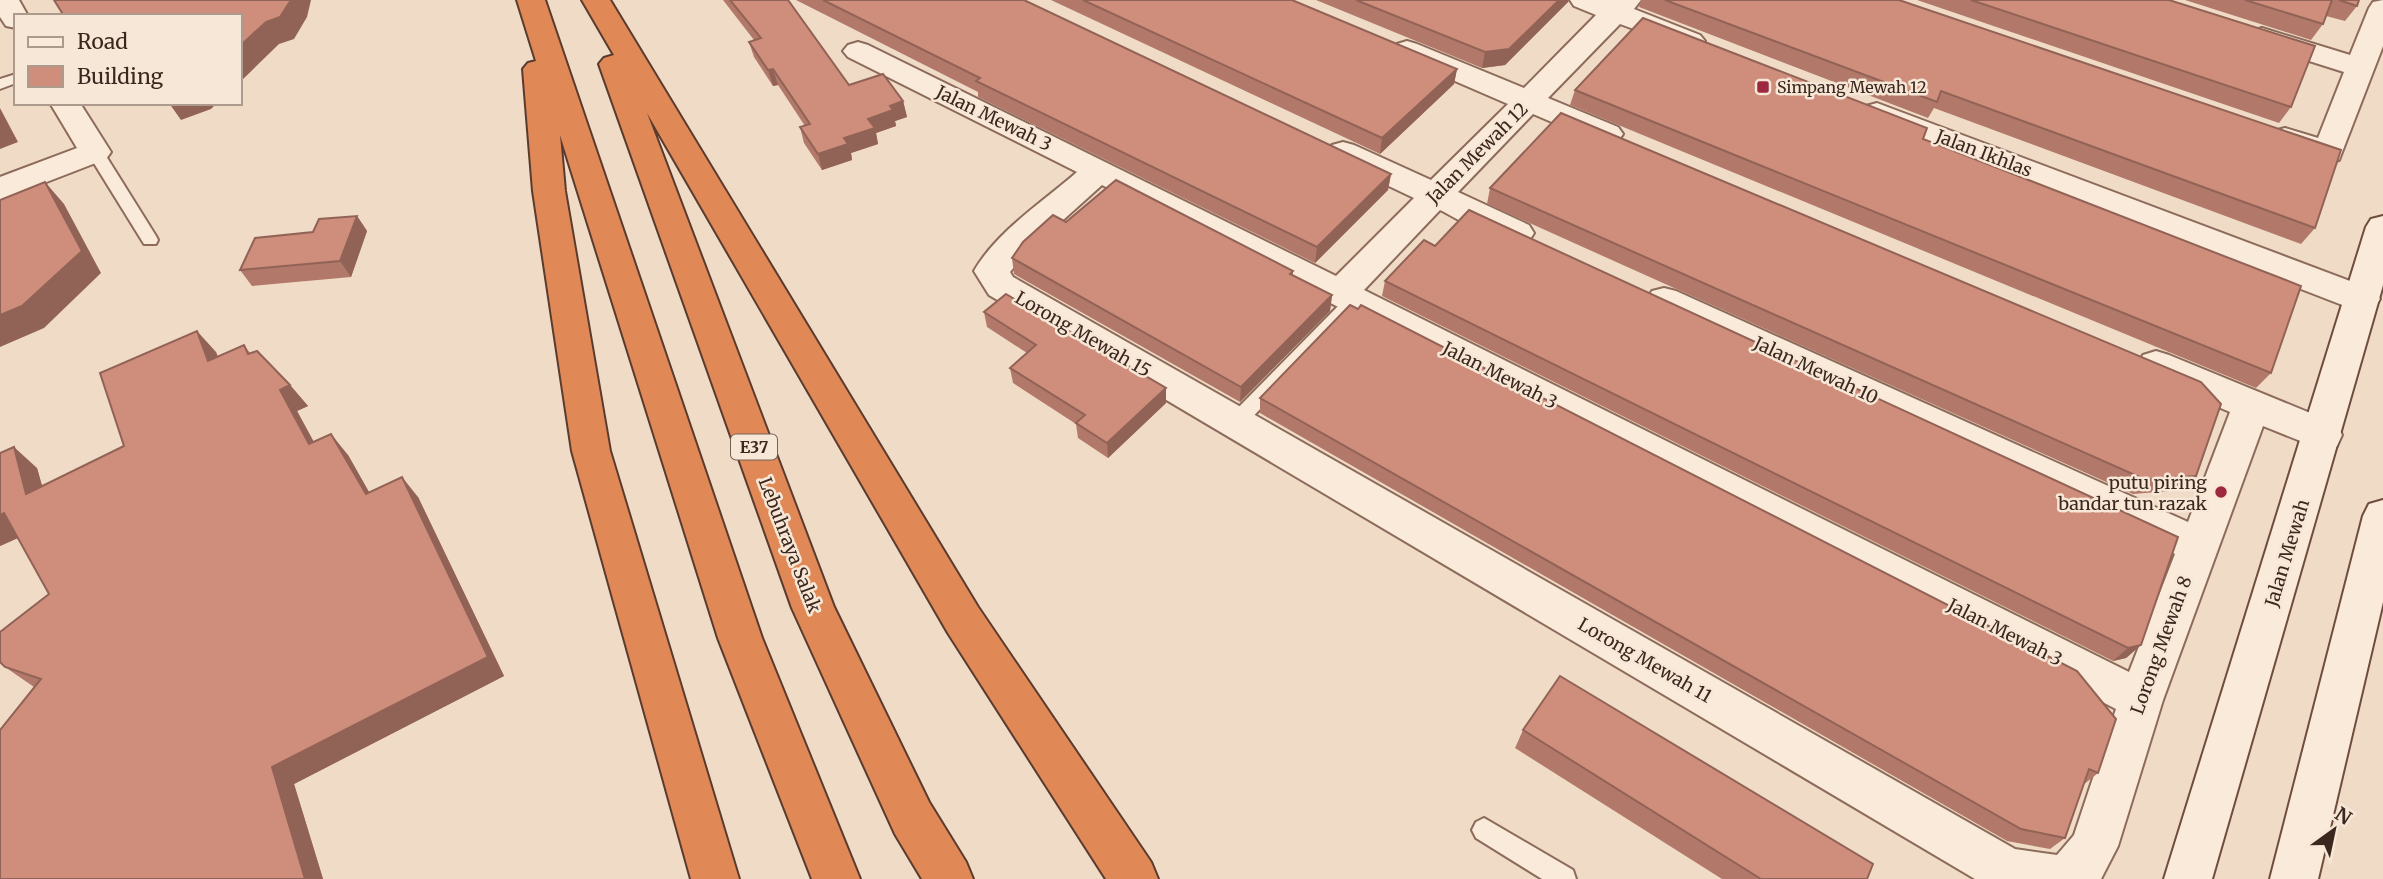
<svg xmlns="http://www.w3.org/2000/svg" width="2383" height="879" font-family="Merriweather,serif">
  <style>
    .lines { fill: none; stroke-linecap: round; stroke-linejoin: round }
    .lane-casing { stroke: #8c6b5b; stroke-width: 4 }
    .street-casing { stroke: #8c6b5b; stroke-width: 4 }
    .secondary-casing { stroke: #6e4d3e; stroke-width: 4 }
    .highway-casing { stroke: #5a3b2f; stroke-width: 4 }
    .lane { fill: #faeada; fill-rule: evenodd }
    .street { fill: #faeada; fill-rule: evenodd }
    .secondary { fill: #faeada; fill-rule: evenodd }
    .highway { fill: #e08856; fill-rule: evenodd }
    .wall { fill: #b2796a }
    .shaded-wall { fill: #916356 }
    .building { fill: #cf8d7b; stroke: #916356; stroke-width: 2 }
    .poi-dot { fill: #9d2941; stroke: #f7e7d6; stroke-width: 2.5 }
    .labels { text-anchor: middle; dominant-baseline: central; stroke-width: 5; stroke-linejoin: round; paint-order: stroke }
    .far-poi-label { font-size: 16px; fill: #3c271f; stroke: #f7e7d6; text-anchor: start }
    .shield { fill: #f7e7d6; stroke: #746156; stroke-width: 2 }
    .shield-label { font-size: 16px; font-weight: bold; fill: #3c271f }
    .street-label { font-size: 18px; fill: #3c271f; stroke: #f7e7d6 }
    .poi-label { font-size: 18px; fill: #3c271f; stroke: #f7e7d6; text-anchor: end }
  </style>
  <rect width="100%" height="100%" fill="#f0dbc6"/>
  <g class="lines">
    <defs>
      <g id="lane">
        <polygon points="16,74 16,83 0,89 0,79"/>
        <polygon points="95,147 101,148 156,236 158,240 156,244 144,244 87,152"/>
        <polygon points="1353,295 1359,297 1362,301 1359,305 1243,427 1236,429 1229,427 1226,422 1229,417 1347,297"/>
        <polygon points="1484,818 1573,870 1576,879 1542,879 1476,838 1472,830 1476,822"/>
      </g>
      <g id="street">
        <polygon points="0,0 19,0 28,16 16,16 16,28 6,26 0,17"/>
        <path d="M1570 0H1641L1634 9 1700 35 1705 41 1700 47 1690 50 1620 24 1548 98 1618 127 1623 134 1618 141 1607 144 1596 141 1533 114 1458 192 1529 225 1534 233 1529 241C1501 249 1465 222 1440 210L1364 290 2129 672 2175 554 1652 309 1646 300 1652 291 1664 288 1676 291 2188 522 2230 412 2143 375 2138 365 2143 355 2156 351 2169 355 2337 424 2342 435 2337 446 2323 450 2263 426 2163 700 2118 846 2101 879H1975L989 295 974 271C997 231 1043 202 1077 172L848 57 843 51 848 45 858 42 868 45 1336 276 1414 198 1332 159 1327 152 1332 145 1343 142 1354 145 1431 180 1508 104 1397 56 1392 50 1397 44 1407 41 1417 44 1524 88 1596 15 1574 6ZM1102 185 2116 709 2074 835 2057 855 2015 849 1013 277 1010 272 1023 256Z"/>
        <polygon points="2383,0 2383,46 2339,160 2328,163 2274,145 2269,138 2274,131 2285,128 2318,138 2344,72 2252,43 2248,37 2252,31 2262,28 2350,55 2369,8 2373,2"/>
        <polygon points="50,103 80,103 111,152 106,159 0,200 0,177 77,148"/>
        <polygon points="1877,103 2374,290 2380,299 2374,308 2362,311 2350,308 1866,120 1862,113 1866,106"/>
      </g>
      <g id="secondary">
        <polygon points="2383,216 2383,285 2212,879 2164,879 2366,227 2371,219"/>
        <polygon points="2383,500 2383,602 2318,879 2270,879 2363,516 2369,504"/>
      </g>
      <g id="highway">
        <polygon points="517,0 545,0 762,638 860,879 812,879 718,638 560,135 565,191 610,451 739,879 691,879 572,451 533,191 523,69 528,63 536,61"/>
        <polygon points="582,0 610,0 978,607 1151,862 1158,879 1106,879 948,633 647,113 834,607 929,802 966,862 973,879 922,879 895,834 792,608 599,64 604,58 614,55"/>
      </g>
    </defs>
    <use href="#lane" class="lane-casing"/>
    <use href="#street" class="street-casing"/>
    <use href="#secondary" class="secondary-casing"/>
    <use href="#highway" class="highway-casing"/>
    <use href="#lane" class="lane"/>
    <use href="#street" class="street"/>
    <use href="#secondary" class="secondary"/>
    <use href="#highway" class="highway"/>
  </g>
  <g class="wall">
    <polygon points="723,0 788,0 849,85 903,101 907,117 895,121 896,126 876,133 878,144 851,153 852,160 822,170 804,143 800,127 805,126 778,85 773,86 754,57 749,42 754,40"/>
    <polygon points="796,0 1024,0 1391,174 1388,190 1315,263 978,97 978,92"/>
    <polygon points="1051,0 1292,0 1457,69 1454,84 1380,154"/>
    <polygon points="1316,0 1569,0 1568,2 1505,65 1482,68"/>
    <polygon points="1641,0 1899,0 2315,228 2301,244 1934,108 1928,118 1639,7"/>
    <polygon points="1917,0 2169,0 2291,107 2279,123"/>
    <polygon points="2185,0 2359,0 2357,6 2345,21 2326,16 2323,24 2311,40"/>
    <polygon points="1575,90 1923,139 2271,373 2256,388 1570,105"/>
    <polygon points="1490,188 2196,476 2182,490 2133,494 1487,204"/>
    <polygon points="357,216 367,231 351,277 252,286 240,270 313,232"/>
    <polygon points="1066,222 1293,271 1293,275 1332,295 1330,311 1240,402 1014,274 1012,258"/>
    <polygon points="1385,281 2141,645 2126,658 2113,661 1382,296"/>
    <polygon points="984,312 1166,403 1108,458 1078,438 1076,424 1013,383 1010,368 1027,353 987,327"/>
    <polygon points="244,345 250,353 290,385 308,406 297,411 314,442 348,455 369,492 418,497 504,676 294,784 323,879 0,879 34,687 5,667 49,594 18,538 0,546 37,468 42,486 124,446 216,352 218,357"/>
    <polygon points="1260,398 2098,773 2083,785 2065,838 2050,849 2007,841 1260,413"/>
    <polygon points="1523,730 1867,879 1722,879 1515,748"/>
  </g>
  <g class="shaded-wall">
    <polygon points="291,0 311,0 307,17 294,39 279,44 240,82 240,46"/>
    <polygon points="1559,0 1569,0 1568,2 1505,65 1482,68 1485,52"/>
    <polygon points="773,69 778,85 773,86 768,70"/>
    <polygon points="1457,69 1454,84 1380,154 1382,138"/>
    <polygon points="903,101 907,117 895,121 896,126 876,133 878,144 851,153 852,160 822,170 818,154 844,138 868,119 890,106"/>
    <polygon points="169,103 217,103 211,109 181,120"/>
    <polygon points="0,108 18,142 0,149"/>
    <polygon points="1391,174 1388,190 1315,263 1317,247"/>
    <polygon points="45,182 64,204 101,273 44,328 0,347 0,315"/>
    <polygon points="357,216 367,231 351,277 340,261"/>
    <polygon points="1332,295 1330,311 1240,402 1241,387"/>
    <polygon points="197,331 216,352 227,383 208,361"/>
    <polygon points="290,385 308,406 297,411 326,465 309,444 280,390"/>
    <polygon points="1166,388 1166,403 1108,458 1107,443"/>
    <polygon points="331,434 348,455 382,515 366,494"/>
    <polygon points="14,447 37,468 50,514 26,494"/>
    <polygon points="402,477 418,497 504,676 294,784 323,879 305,879 272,767"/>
    <polygon points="4,513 29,533 0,546 0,515"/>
    <polygon points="2141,645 2126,658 2113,661 2128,648"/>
  </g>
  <g class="building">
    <polygon points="54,0 291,0 280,17 266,22 240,46 240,16 64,16"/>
    <polygon points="730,0 788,0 849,85 883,74 903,101 890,106 893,110 868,119 875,128 844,138 848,144 818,154 800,127 810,124 773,69 768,70 749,42 761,38"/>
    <polygon points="823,0 1024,0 1391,174 1317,247 976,81 980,78"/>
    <polygon points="1083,0 1292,0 1457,69 1382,138"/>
    <polygon points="1356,0 1559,0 1509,49 1485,52"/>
    <polygon points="1665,0 1899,0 2341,150 2315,228 1941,91 1937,102"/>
    <polygon points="1971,0 2169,0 2315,46 2291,107"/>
    <polygon points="2245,0 2332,0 2323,24"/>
    <polygon points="2339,0 2359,0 2357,6"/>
    <polygon points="1643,18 1927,128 1923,139 2301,286 2271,373 1575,90"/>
    <polygon points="1561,113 2201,382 2221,404 2196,476 2146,480 1490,188"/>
    <polygon points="1116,180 1293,271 1290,274 1332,295 1241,387 1012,258 1023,242 1053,215 1066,222"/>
    <polygon points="45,182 82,251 22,306 0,315 0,200"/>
    <polygon points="1469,210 2178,537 2141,645 2128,648 1385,281 1424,240 1435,246"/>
    <polygon points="357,216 340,261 240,270 255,238 313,232 319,219"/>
    <polygon points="1006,294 1166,388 1107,443 1076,423 1085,415 1010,368 1036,345 984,312"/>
    <polygon points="1350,305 1358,309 1361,305 2077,671 2116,719 2098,773 2089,769 2065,838 2021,829 1260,398"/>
    <polygon points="197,331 208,361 244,345 248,354 257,351 290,385 280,390 309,444 331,434 366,494 402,477 488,657 272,767 305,879 0,879 0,730 41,679 5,667 0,662 0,632 49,594 4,513 0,515 0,453 14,447 26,494 124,446 100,373"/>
    <polygon points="1560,676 1873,864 1867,879 1761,879 1523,730"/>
  </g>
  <g class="poi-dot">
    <rect x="1756" y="80" width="14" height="14" rx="3.5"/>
    <circle cx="2221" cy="492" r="7"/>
  </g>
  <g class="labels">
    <g class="far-poi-label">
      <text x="1777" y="87">Simpang Mewah 12</text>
    </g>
    <rect class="shield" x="731" y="434.5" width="46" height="25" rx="5"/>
    <g class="shield-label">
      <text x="754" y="447">E37</text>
    </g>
    <g class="street-label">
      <text transform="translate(994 118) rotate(26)">Jalan Mewah 3</text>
      <text transform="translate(1477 153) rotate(-45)">Jalan Mewah 12</text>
      <text transform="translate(1984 153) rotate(21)">Jalan Ikhlas</text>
      <text transform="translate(1083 334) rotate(30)">Lorong Mewah 15</text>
      <text transform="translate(1816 370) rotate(25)">Jalan Mewah 10</text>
      <text transform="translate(1500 375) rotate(27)">Jalan Mewah 3</text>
      <text transform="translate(790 545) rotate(69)">Lebuhraya Salak</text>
      <text transform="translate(2287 553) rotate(-73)">Jalan Mewah</text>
      <text transform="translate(2005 632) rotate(27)">Jalan Mewah 3</text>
      <text transform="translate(2161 645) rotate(-70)">Lorong Mewah 8</text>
      <text transform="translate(1645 660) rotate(30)">Lorong Mewah 11</text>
    </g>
    <g class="poi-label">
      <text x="2207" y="482">putu piring<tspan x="2207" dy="21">bandar tun razak</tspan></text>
    </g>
  </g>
  <rect x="14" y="14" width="228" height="91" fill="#f7e7d6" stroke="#ac9a8d" stroke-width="2"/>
  <rect x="28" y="37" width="35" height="10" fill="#faeada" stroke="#ac9a8d" stroke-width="2"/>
  <text x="77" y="49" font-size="21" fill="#3c271f">Road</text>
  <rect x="28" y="66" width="35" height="21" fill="#cf8d7b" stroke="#ac9a8d" stroke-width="2"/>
  <text x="77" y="84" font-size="21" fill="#3c271f">Building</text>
  <g transform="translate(2334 830) rotate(33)" stroke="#f7e7d6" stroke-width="5" paint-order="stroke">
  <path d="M0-5L12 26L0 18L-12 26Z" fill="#3c271f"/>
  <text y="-10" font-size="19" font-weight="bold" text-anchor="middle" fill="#3c271f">N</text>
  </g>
</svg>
